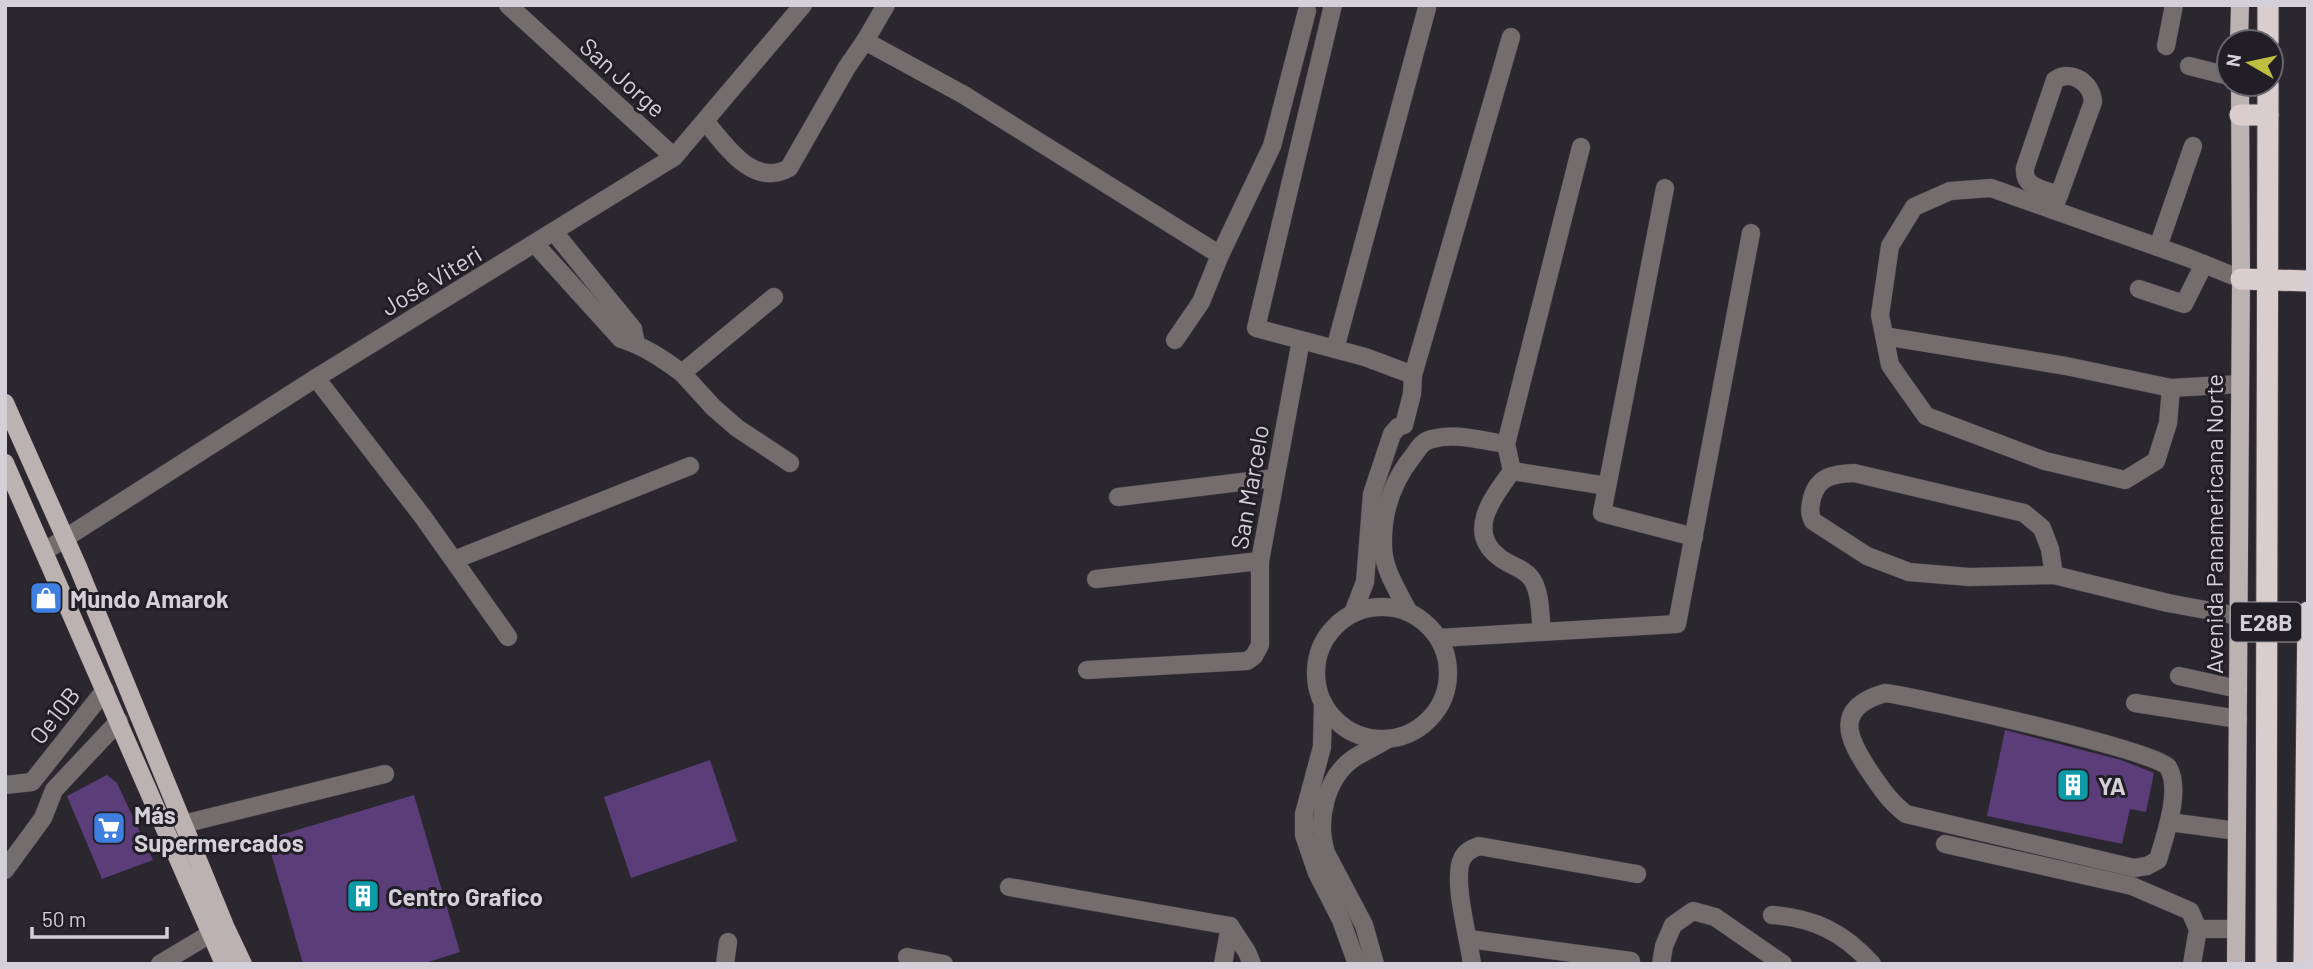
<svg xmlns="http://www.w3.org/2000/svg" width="2313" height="969" font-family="Barlow,sans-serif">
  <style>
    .building { fill: #5a3d79 }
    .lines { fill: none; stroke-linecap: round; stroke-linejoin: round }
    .minor-casing { stroke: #46424a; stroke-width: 19 }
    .major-casing { stroke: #46424a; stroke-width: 19 }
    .highway-casing { stroke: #46424a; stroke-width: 23 }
    .minor { stroke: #736d6d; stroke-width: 18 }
    .major { stroke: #bdb2b2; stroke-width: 18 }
    .highway { stroke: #dacdcd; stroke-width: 21 }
    .labels { text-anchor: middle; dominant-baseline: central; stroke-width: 6; stroke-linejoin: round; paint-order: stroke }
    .shield { fill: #211e26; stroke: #9e9ba2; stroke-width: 2 }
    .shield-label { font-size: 23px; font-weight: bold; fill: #d3d1d7 }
    .street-label { font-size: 24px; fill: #d3d1d7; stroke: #211e26 }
    .poi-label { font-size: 24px; font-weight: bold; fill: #d3d1d7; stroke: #211e26; text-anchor: start }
  </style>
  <rect width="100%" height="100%" fill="#2b272f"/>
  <g class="building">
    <polygon points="2005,730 2121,760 2154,773 2146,812 2130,809 2122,844 1987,816"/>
    <polygon points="710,760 737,841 631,878 604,797"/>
    <polygon points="107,775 117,783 153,860 102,879 67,796"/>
    <polygon points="414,795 460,952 422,964 303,964 267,839"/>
  </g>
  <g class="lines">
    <defs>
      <g id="minor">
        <polyline points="508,5 674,157"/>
        <polyline points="1333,5 1256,328 1365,357 1413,375"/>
        <polyline points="865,41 886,5"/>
        <polyline points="2166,46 2174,5"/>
        <polyline points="2189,66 2229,76"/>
        <path d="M705 121C726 146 753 188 789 168L847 67 865 41 964 95 1220 255 1201 302 1175 340"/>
        <polyline points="1665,188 1602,513 1694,537"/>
        <path d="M2053 210 2059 195 2093 102C2092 83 2072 69 2055 80L2025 168C2023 188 2043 189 2059 195"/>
        <polyline points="554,232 633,329 636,344"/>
        <path d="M535 244 621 339C644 346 663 359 682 373L774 297"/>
        <polyline points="2158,247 2193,146"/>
        <polyline points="1220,255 1272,146 1307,11"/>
        <polyline points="2139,289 2184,304 2204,264"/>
        <polyline points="1884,336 2066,366 2171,388 2168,423 2156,461 2125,480 2045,461 1926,416 1890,365 1880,315 1890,246 1914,207 1950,191 1991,188 2186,257 2241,279"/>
        <polyline points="1335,349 1427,8"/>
        <polyline points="682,373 713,407 737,428 790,463"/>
        <polyline points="316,378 423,517 508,637"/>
        <polyline points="2171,388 2240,384"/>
        <polyline points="1512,471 1607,486"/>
        <polyline points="1118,497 1274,478"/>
        <polyline points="45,551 316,378 674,157 803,5"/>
        <polyline points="454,560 690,466"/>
        <path d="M2054 575 2050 549 2042 528 2024 513 1854 473C1833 474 1818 476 1812 498 1810 507 1809 513 1813 521L1867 556 1909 572 1969 577 2054 575 2168 603 2238 616"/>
        <polyline points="1096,579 1260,561"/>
        <circle cx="1382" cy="673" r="66"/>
        <path d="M1408 611C1398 591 1383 569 1383 546 1382 513 1392 482 1413 456 1419 448 1421 442 1432 439 1457 432 1482 441 1506 444"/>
        <polyline points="1353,613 1365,582 1372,494 1392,434 1398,427 1404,425 1412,394 1413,375 1511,37"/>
        <path d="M1542 632C1540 616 1541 591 1531 578 1524 568 1508 565 1499 557 1465 531 1494 496 1512 471L1506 444 1581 147"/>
        <polyline points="1439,638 1677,624 1751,233"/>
        <polyline points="1087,670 1247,661 1254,656 1260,645 1260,561 1301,340"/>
        <polyline points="2179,676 2238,689"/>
        <path d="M1885 693C1917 697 2158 751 2168 767 2182 790 2165 835 2158 860L2147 866 2134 868 1906 814C1890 802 1881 788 1870 772 1847 738 1833 708 1885 693Z"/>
        <polyline points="1323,703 1322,747 1304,814 1304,835 1317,873 1341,920 1357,964"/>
        <polyline points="2135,703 2238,719"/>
        <polyline points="5,785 32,782 105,690"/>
        <polyline points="2169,822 2237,831"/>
        <polyline points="183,824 385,774"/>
        <polyline points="1945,844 2132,886 2190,911 2198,929"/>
        <polyline points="5,870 43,818 54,790 119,721"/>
        <polyline points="1009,887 1230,926"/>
        <path d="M1772 915C1814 918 1843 932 1872 964"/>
        <polyline points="1230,926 1247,952 1252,964"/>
        <polyline points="1469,939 1631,961"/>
        <polyline points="907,957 944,964"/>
        <polyline points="160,964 210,934"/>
        <polyline points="725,964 728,942"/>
        <polyline points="1223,964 1230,926"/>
        <path d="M1375 964 1364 925 1326 853C1316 821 1325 778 1354 758 1365 751 1377 746 1388 739"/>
        <path d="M1472 964C1469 939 1452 880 1462 859 1465 852 1471 849 1479 846L1637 874"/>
        <polyline points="1661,964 1664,946 1673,925 1693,911 1715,917 1783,964"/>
        <polyline points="2192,964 2198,929 2236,929"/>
      </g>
      <g id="major">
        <polyline points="2239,42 2240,5"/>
        <polyline points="5,403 78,567 225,926 243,964"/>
        <polyline points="5,463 224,964"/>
        <polyline points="2236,964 2241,279 2240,84"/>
      </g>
      <g id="highway">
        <polyline points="2268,42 2268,5"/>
        <polyline points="2240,115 2268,115"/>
        <polyline points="2241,279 2308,281"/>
        <polyline points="2266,964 2268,84"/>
        <polyline points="2304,964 2308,612"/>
      </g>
    </defs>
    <use href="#minor" class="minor-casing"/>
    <use href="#major" class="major-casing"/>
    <use href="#highway" class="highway-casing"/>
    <use href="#minor" class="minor"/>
    <use href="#major" class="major"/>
    <use href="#highway" class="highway"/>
  </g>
  <defs>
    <symbol id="shop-square" viewBox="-11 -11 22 22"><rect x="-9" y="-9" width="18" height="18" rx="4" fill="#3f7fe0" stroke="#211e26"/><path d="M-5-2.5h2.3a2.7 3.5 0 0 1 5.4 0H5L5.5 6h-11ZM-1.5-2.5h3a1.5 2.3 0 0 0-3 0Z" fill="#fff"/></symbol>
    <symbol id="building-square" viewBox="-11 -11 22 22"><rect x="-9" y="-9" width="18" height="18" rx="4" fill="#0f9aa8" stroke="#211e26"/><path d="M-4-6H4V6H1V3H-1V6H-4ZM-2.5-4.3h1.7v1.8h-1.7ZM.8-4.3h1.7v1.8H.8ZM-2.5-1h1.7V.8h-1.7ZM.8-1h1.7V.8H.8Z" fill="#fff"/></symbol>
    <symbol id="supermarket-square" viewBox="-11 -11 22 22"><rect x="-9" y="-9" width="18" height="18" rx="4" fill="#3f7fe0" stroke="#211e26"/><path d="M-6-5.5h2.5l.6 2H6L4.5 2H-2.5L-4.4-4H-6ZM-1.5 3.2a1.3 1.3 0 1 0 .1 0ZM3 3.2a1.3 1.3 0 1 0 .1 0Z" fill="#fff"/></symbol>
  </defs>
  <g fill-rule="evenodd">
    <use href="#shop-square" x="27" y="579" width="38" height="38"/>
    <use href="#building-square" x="2054" y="766" width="38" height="38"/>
    <use href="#supermarket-square" x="90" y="809" width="38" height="38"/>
    <use href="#building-square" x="344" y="877" width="38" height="38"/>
  </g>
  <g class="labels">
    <rect class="shield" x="2231" y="602.5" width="70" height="39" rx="5"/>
    <g class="shield-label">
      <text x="2266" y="622">E28B</text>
    </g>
    <g class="street-label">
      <text transform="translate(623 77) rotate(42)">San Jorge</text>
      <text transform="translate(431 280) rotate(-31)">José Viteri</text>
      <text transform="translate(1249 487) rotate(-80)">San Marcelo</text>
      <text transform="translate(2213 524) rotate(-90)">Avenida Panamericana Norte</text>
      <text transform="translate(54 715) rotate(-52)">Oe10B</text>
    </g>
    <g class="poi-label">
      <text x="70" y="598">Mundo Amarok</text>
      <text x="2098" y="785">YA</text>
      <text x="134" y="814">Más<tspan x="134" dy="28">Supermercados</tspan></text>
      <text x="388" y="896">Centro Grafico</text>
    </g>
  </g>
  <rect width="2313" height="969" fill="none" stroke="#d3d1d7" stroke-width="14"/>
  <g transform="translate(2250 63) rotate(279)"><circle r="33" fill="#211e26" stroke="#68666d" stroke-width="2"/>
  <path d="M0-5L12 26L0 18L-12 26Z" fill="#bfbe41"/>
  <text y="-10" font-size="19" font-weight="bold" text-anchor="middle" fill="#d3d1d7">N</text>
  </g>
  <path d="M32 927v10h135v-10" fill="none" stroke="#d3d1d7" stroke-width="3.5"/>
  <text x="42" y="927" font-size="21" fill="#d3d1d7" stroke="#211e26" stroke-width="5" paint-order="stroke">50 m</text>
</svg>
